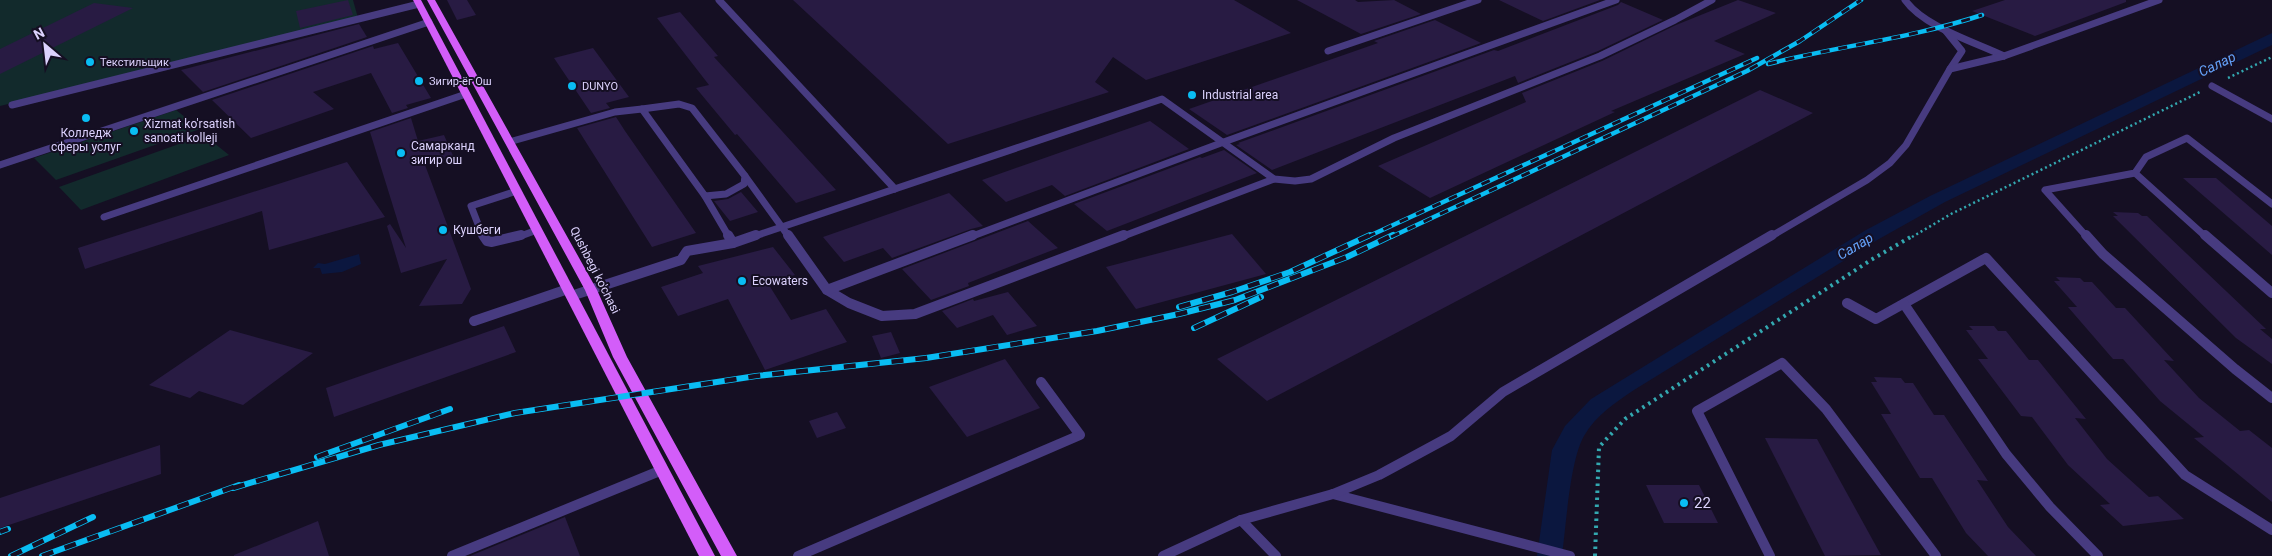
<svg xmlns="http://www.w3.org/2000/svg" width="2272" height="556" font-family="Roboto,sans-serif">
  <style>
    .green { fill: #122a2c }
    .water { fill: #0b173f }
    .building { fill: #281b43 }
    .lines { fill: none; stroke-linecap: round; stroke-linejoin: round }
    .path-far1 { stroke: #33a8b0; stroke-width: 2.5; stroke-dasharray: 2 3; stroke-linecap: butt }
    .path { stroke: #33a8b0; stroke-width: 4; stroke-dasharray: 2.5 4.5; stroke-linecap: butt }
    .lane-far1 { stroke: #473b80; stroke-width: 7 }
    .lane { stroke: #473b80; stroke-width: 10 }
    .primary { fill: #d35df9; fill-rule: evenodd }
    .rail-far1-casing { stroke: #09bdf3; stroke-width: 4.5 }
    .rail-casing { stroke: #09bdf3; stroke-width: 6 }
    .rail-far1 { stroke: #150f23; stroke-width: 3; stroke-dasharray: 9; stroke-linecap: butt }
    .rail { stroke: #150f23; stroke-width: 4.5; stroke-dasharray: 12; stroke-linecap: butt }
    .poi-dot { fill: #09bdf3; stroke: #150f23; stroke-width: 2 }
    .labels { text-anchor: middle; dominant-baseline: central; stroke-width: 4; stroke-linejoin: round; paint-order: stroke }
    .far-poi-label { font-size: 11px; fill: #dcd2fd; stroke: #150f23; text-anchor: start }
    .poi-label { font-size: 12px; fill: #dcd2fd; stroke: #150f23; text-anchor: start }
    .street-label { font-size: 12px; fill: #dcd2fd; stroke: #150f23 }
    .water-label { font-size: 14px; font-style: italic; fill: #64a1f9; stroke: #150f23 }
    .near-poi-label { font-size: 15px; fill: #dcd2fd; stroke: #150f23; text-anchor: start }
  </style>
  <rect width="100%" height="100%" fill="#150f23"/>
  <g class="green">
    <polygon points="0,0 353,0 358,18 0,106"/>
    <polygon points="176,110 200,129 56,180 34,158"/>
    <polygon points="204,135 229,155 81,210 59,187"/>
  </g>
  <g class="water">
    <path d="M2272 33V45L1945 202 1879 239 1634 390C1615 403 1596 415 1584 436 1570 460 1566 526 1562 556H1537L1552 450 1565 426 1591 399 1866 230 1930 196Z"/>
    <polygon points="359,254 361,264 342,272 322,274 320,268 313,268 318,263 325,264"/>
  </g>
  <g class="building">
    <polygon points="348,0 353,15 300,28 296,11"/>
    <polygon points="447,0 467,0 476,15 457,20"/>
    <polygon points="793,0 1234,0 1291,33 1146,80 1113,57 1095,82 1109,92 948,144"/>
    <polygon points="1297,0 1355,0 1358,2 1394,0 1421,14 1361,34"/>
    <polygon points="1499,0 1600,0 1543,21"/>
    <polygon points="1738,0 1776,13 1714,41 1745,54 1611,111 1615,112 1430,198 1378,166 1526,102 1522,93 1602,61 1676,25"/>
    <polygon points="2005,0 2126,0 2126,2 2035,36 1972,11"/>
    <polygon points="1621,2 1663,20 1598,51 1518,83 1515,76 1272,170 1236,145 1240,144 1238,143 1494,50 1498,51 1618,5"/>
    <polygon points="94,3 133,8 0,74 0,49"/>
    <polygon points="680,12 718,56 714,57 836,190 796,203 737,134 735,135 696,88 709,85 657,18"/>
    <polygon points="1435,20 1481,43 1227,135 1189,109 1378,43 1374,41"/>
    <polygon points="359,24 367,37 203,92 181,70"/>
    <polygon points="398,43 431,98 406,105 408,108 392,113 371,73 313,92 334,109 251,138 212,100 373,46 374,49"/>
    <polygon points="593,48 629,97 606,103 610,108 591,113 554,58"/>
    <polygon points="1760,90 1813,113 1267,401 1217,359"/>
    <polygon points="616,117 625,131 696,233 652,247 577,128"/>
    <polygon points="411,118 418,141 444,135 454,158 425,165 471,289 462,304 419,306 447,259 401,273 387,226 390,224 406,248 370,132"/>
    <polygon points="1150,121 1189,149 1065,196 1052,185 1006,202 982,180"/>
    <polygon points="1224,150 1257,173 1107,231 1074,204 1200,157 1202,158"/>
    <polygon points="347,162 385,217 269,250 262,211 85,269 78,248"/>
    <polygon points="2183,178 2216,178 2272,226 2272,255"/>
    <polygon points="741,192 758,212 730,221 714,201 728,199"/>
    <polygon points="949,193 983,226 971,229 892,258 883,248 844,262 823,237"/>
    <polygon points="2113,212 2138,213 2142,216 2147,216 2266,329 2260,329 2272,339 2272,364 2236,338 2113,216 2118,216"/>
    <polygon points="1028,221 1058,248 968,283 969,286 931,300 902,269"/>
    <polygon points="1232,234 1266,274 1136,309 1106,267"/>
    <polygon points="773,247 795,275 767,282 791,320 826,309 847,342 765,370 728,299 678,316 661,287 703,273 698,266"/>
    <polygon points="2056,277 2080,278 2084,282 2092,282 2116,308 2125,308 2174,361 2164,360 2199,398 2240,431 2249,430 2272,448 2272,502 2194,438 2204,437 2160,401 2123,359 2113,359 2068,307 2077,307 2054,281 2060,281"/>
    <polygon points="1008,292 1037,326 1007,335 993,315 957,328 942,311 973,299 974,301"/>
    <polygon points="504,326 516,352 334,417 326,388"/>
    <polygon points="1969,326 1994,326 1998,331 2006,331 2029,360 2038,360 2086,419 2075,418 2107,459 2149,497 2158,496 2184,519 2123,526 2100,505 2110,504 2068,465 2032,417 2021,416 1978,359 1988,359 1966,330 1973,330"/>
    <polygon points="230,330 313,353 243,405 199,391 190,398 149,385"/>
    <polygon points="891,332 900,353 881,358 872,336"/>
    <polygon points="1005,359 1040,408 967,437 929,387"/>
    <polygon points="1874,377 1901,378 1905,383 1913,383 1934,415 1944,415 1988,481 1977,480 2008,527 2036,556 1988,556 1966,533 1932,478 1920,478 1881,414 1891,414 1871,382 1877,382"/>
    <polygon points="837,412 846,428 817,438 809,421"/>
    <polygon points="1765,438 1817,439 1881,555 1825,556"/>
    <polygon points="160,445 161,474 0,528 0,498"/>
    <polygon points="1646,485 1699,485 1718,523 1664,523"/>
    <polygon points="565,517 580,556 470,556"/>
    <polygon points="318,521 329,556 234,556 234,555"/>
  </g>
  <g class="lines">
    <g class="path-far1">
      <polyline points="2228,78 2272,57"/>
      <polyline points="1912,237 1951,214 2200,92"/>
    </g>
    <polyline class="path" points="1595,556 1599,447 1625,419 1871,260 1914,235"/>
    <g class="lane-far1">
      <polyline points="719,0 895,189"/>
      <path d="M1905 0C1924 27 1975 42 2004 56"/>
      <polyline points="1945,30 1962,51 1950,69"/>
      <polyline points="1328,51 1478,0"/>
      <polyline points="2212,86 2272,119"/>
      <polygon points="679,104 692,108 745,176 744,184 726,194 705,196 642,109"/>
      <polyline points="12,105 419,4"/>
      <polyline points="509,142 615,112 642,109"/>
      <polyline points="0,165 429,22"/>
      <polyline points="2135,173 2206,237"/>
      <polyline points="745,176 789,237"/>
      <polyline points="705,196 729,237"/>
      <polyline points="104,217 466,94"/>
      <polyline points="483,237 471,206 517,191"/>
      <polyline points="518,237 537,230"/>
      <polyline points="752,237 1162,99 1274,179 1295,181 1311,179 1394,138 1600,56 1675,20 1712,0"/>
      <polyline points="970,237 1221,143 1616,0"/>
      <polyline points="1121,237 1274,179"/>
      <polyline points="1770,237 1867,180 1890,163 1906,145 1950,69 2004,56 2159,0"/>
      <polyline points="2087,237 2045,190 2135,173 2146,157 2187,138 2272,204"/>
    </g>
    <g class="lane">
      <polyline points="483,235 487,241 492,242 521,235"/>
      <polyline points="728,235 733,243"/>
      <polyline points="788,235 827,290 849,303 882,316 915,314 1124,235"/>
      <polyline points="2086,235 2103,254 2235,369 2272,398"/>
      <polyline points="2205,235 2272,293"/>
      <polyline points="827,290 973,235"/>
      <polyline points="571,296 681,260 687,251 733,243 756,235"/>
      <polyline points="1847,303 1876,319 1986,258 2185,475 2272,530"/>
      <polyline points="1904,304 2006,454 2050,507 2098,556"/>
      <polyline points="474,321 568,289"/>
      <polyline points="1333,494 1570,556"/>
      <polyline points="1241,520 1276,556"/>
      <polyline points="452,556 662,470"/>
      <polyline points="798,556 1080,435 1041,382"/>
      <polyline points="1163,556 1241,520 1333,494 1379,475 1451,436 1503,392 1772,235"/>
      <polyline points="1770,556 1697,411 1782,363 1826,409 1936,556"/>
    </g>
    <g class="primary">
      <polygon points="413,0 421,0 715,556 699,556"/>
      <polygon points="427,0 435,0 597,290 627,357 737,556 721,556 613,357 585,290"/>
    </g>
    <defs>
      <g id="rail-far1">
        <path d="M1768 64C1839 46 1913 38 1982 15"/>
        <polyline points="1367,237 1757,58"/>
        <polyline points="1391,237 1747,71 1800,41 1861,0"/>
      </g>
      <g id="rail">
        <polyline points="1179,307 1232,292 1290,272 1370,235"/>
        <polyline points="1194,328 1261,297"/>
        <polyline points="317,457 450,409"/>
        <polyline points="233,488 379,445 515,413 756,376 926,358 1097,331 1179,314 1235,300 1347,257 1393,235"/>
        <polyline points="0,532 8,529"/>
        <polyline points="11,556 93,517"/>
        <polyline points="42,556 239,485"/>
      </g>
    </defs>
    <use href="#rail-far1" class="rail-far1-casing"/>
    <use href="#rail" class="rail-casing"/>
    <use href="#rail-far1" class="rail-far1"/>
    <use href="#rail" class="rail"/>
  </g>
  <g class="poi-dot">
    <circle cx="90" cy="62" r="5"/>
    <circle cx="419" cy="81" r="5"/>
    <circle cx="572" cy="86" r="5"/>
    <circle cx="1192" cy="95" r="5"/>
    <circle cx="86" cy="118" r="5"/>
    <circle cx="134" cy="131" r="5"/>
    <circle cx="401" cy="153" r="5"/>
    <circle cx="443" cy="230" r="5"/>
    <circle cx="742" cy="281" r="5"/>
    <circle cx="1684" cy="503" r="5"/>
  </g>
  <g class="labels">
    <g class="far-poi-label">
      <text x="100" y="62">Текстильщик</text>
      <text x="429" y="81">Зигир-ёг Ош</text>
      <text x="582" y="86">DUNYO</text>
    </g>
    <g class="poi-label">
      <text x="1202" y="95">Industrial area</text>
      <text x="144" y="124">Xizmat ko'rsatish<tspan x="144" dy="14">sanoati kolleji</tspan></text>
      <text x="86" y="133" text-anchor="middle">Колледж<tspan x="86" dy="14">сферы услуг</tspan></text>
      <text x="411" y="146">Самарканд<tspan x="411" dy="14">зигир ош</tspan></text>
      <text x="453" y="230">Кушбеги</text>
      <text x="752" y="281">Ecowaters</text>
    </g>
    <g class="street-label">
      <text transform="translate(595 270) rotate(63)">Qushbegi ko'chasi</text>
    </g>
    <g class="water-label">
      <text transform="translate(2217 64) rotate(-26)">Салар</text>
      <text transform="translate(1855 246) rotate(-31)">Салар</text>
    </g>
    <g class="near-poi-label">
      <text x="1694" y="503">22</text>
    </g>
  </g>
  <g transform="translate(45 45) rotate(332)" stroke="#150f23" stroke-width="4" paint-order="stroke">
  <path d="M0-4L9 19L0 12L-9 19Z" fill="#dcd2fd"/>
  <text y="-8" font-size="14" font-weight="bold" text-anchor="middle" fill="#dcd2fd">N</text>
  </g>
</svg>
